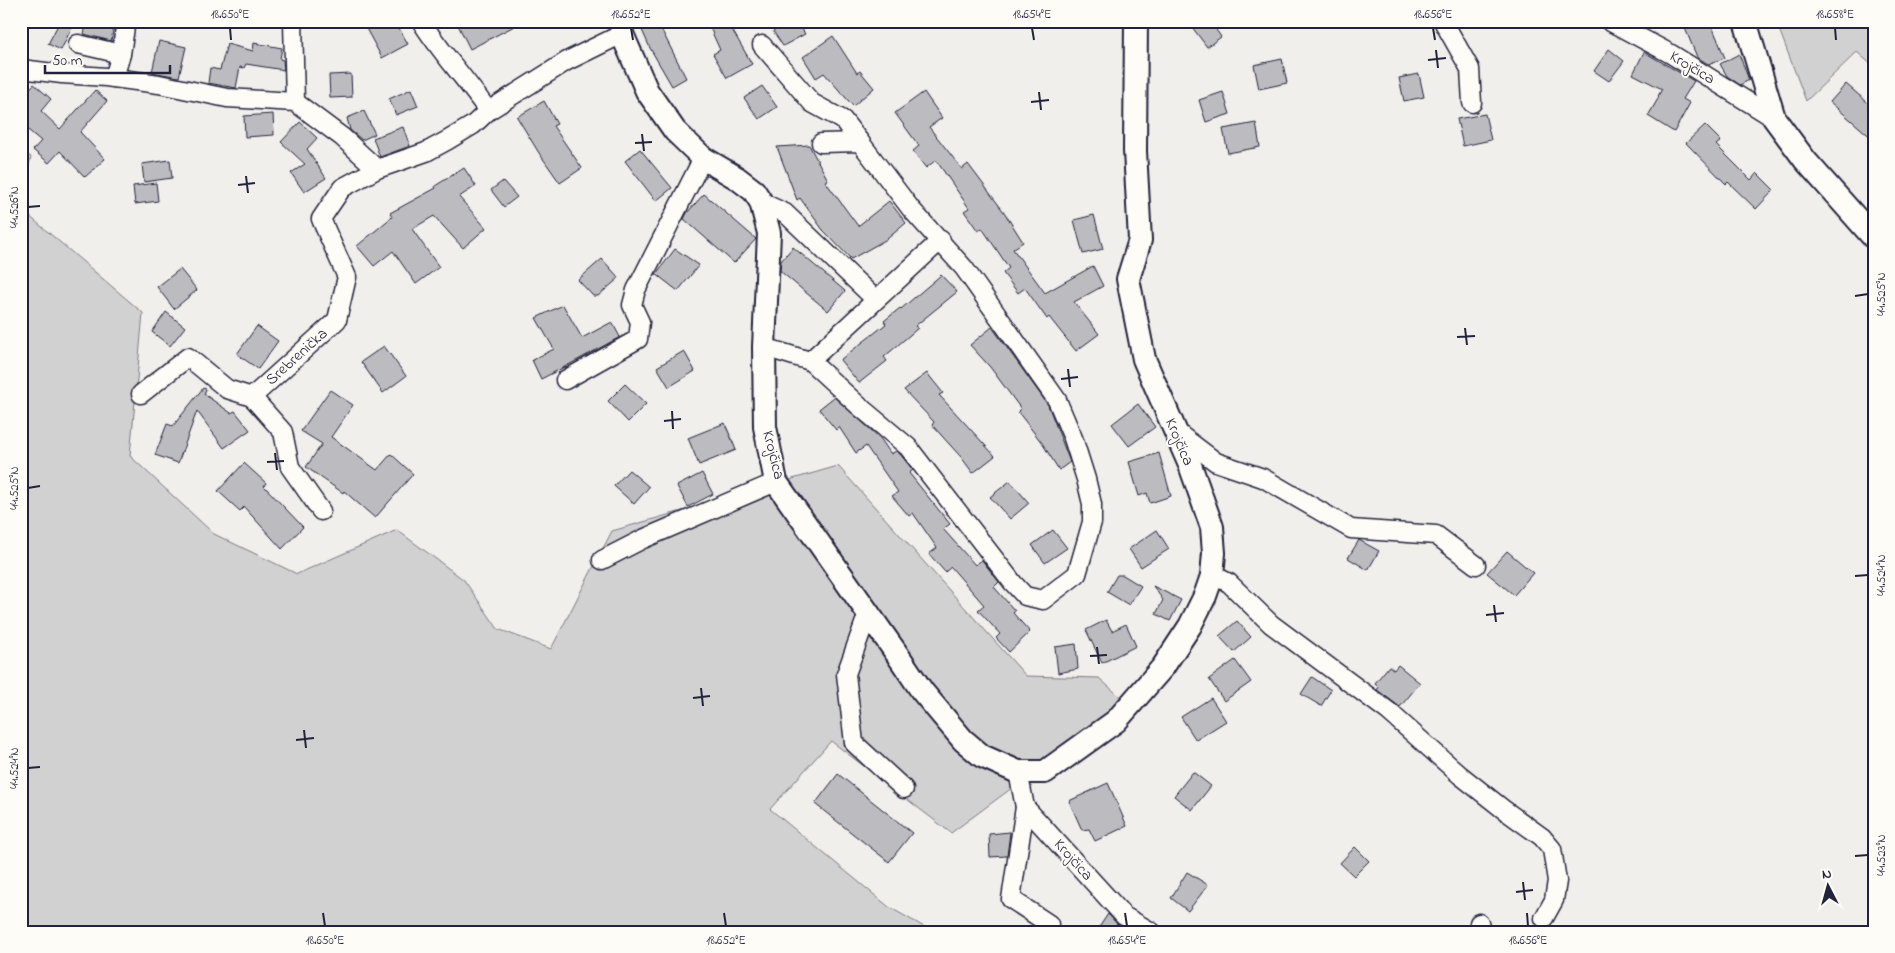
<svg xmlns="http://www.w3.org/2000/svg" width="1895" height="953" font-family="'Indie Flower',sans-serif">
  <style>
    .green { fill: #d2d1d1; stroke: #7a7a86 }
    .building { fill: #bcbcc0; stroke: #22223b }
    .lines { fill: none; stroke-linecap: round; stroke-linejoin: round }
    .minor-casing { stroke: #22223b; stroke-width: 21 }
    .major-casing { stroke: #22223b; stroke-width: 26 }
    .minor { stroke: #fdfcf7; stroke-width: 18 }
    .major { stroke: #fdfcf7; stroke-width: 22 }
    .ticks { fill: none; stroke: #22223b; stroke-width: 2 }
    .labels { text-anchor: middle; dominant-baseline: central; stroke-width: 4; stroke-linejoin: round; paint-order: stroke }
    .street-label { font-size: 16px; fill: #22223b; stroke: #fdfcf7 }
    .neatline { fill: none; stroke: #22223b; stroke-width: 2 }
    .ticks-label { font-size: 12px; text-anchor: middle; fill: #22223b }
  </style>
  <rect width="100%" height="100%" fill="#f0efec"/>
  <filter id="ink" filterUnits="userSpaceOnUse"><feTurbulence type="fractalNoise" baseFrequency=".02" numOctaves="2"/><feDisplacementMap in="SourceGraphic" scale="10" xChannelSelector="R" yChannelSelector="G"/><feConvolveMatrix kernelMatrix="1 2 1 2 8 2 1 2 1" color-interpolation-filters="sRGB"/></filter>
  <g filter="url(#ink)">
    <g class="green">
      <polygon points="1776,21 1874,21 1874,67 1857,52 1806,101"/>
      <polygon points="21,151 31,157 21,194"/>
      <polygon points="21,209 143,313 130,456 214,534 297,574 397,530 464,580 498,629 551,649 612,531 838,466 1026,676 1099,678 1127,703 951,833 831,741 770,809 889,907 933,932 21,932"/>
    </g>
    <g class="building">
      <polygon points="60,21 65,21 73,25 61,50 48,44"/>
      <polygon points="87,21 115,21 111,41 84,34"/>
      <polygon points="362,21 395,21 408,44 382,58"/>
      <polygon points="466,21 524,21 470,49 458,25"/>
      <polygon points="638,21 657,21 686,78 672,86 650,48"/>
      <polygon points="707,21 727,21 752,64 727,78 713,54 720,50"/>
      <polygon points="788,21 797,21 805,34 783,46 773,31"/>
      <polygon points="1200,21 1210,21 1221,37 1207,47 1192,27"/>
      <polygon points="1682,21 1710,21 1725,58 1708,64 1697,57"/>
      <polygon points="833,36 857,73 860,71 874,88 853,106 824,73 816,78 803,57"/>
      <polygon points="159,41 186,47 179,77 152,72"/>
      <polygon points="254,43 282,48 280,59 283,60 284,70 246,64 244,68 240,67 236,88 208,83 210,68 220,70 227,44 253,51"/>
      <polygon points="1609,49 1624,61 1609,81 1594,71"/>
      <polygon points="1644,52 1694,81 1683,99 1690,103 1674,132 1648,116 1659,97 1658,96 1662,89 1633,74"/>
      <polygon points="1739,54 1749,80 1740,85 1727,76 1720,64"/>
      <polygon points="1282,59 1287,83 1259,89 1254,65"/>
      <polygon points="351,74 352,97 330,98 329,75"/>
      <polygon points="1419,74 1424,97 1404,101 1399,78"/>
      <polygon points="34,84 51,99 41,111 60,129 95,90 107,101 80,132 105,159 85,177 60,151 49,163 33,150 41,141 21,124 21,98"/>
      <polygon points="1846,84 1874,108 1874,140 1830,102"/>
      <polygon points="762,86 777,107 759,119 744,98"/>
      <polygon points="411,89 418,106 396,115 389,99"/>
      <polygon points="924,92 942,118 929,127 962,169 968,164 1004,212 1023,242 1013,249 1045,293 1093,266 1103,286 1074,302 1099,334 1076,351 1049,317 1047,319 1025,288 1018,293 1003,273 1009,268 982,228 978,231 964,211 969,208 936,160 926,168 913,151 919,146 895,113"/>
      <polygon points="1223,92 1230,114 1206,122 1199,100"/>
      <polygon points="544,101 557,124 553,126 582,168 560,183 539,153 517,117"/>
      <polygon points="364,111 375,134 362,140 350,130 347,118"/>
      <polygon points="273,114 274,135 245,137 244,116"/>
      <polygon points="1485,114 1491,140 1463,146 1457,119"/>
      <polygon points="300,122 317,138 307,149 326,178 304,192 291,173 305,164 281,142"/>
      <polygon points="1256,123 1260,147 1228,153 1223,129"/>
      <polygon points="1705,125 1721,141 1716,145 1751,180 1757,173 1774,190 1756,209 1728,182 1726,184 1686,143"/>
      <polygon points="403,127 410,146 380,157 373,138"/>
      <polygon points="809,145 828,180 825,181 858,226 889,201 906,223 887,239 851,259 823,230 800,198 797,200 777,147"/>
      <polygon points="640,149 672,188 656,201 625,161"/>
      <polygon points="170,160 172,178 144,182 142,164"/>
      <polygon points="464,168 476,186 459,197 486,228 463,248 434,216 412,229 439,267 416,284 393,251 374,266 357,246 392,217 390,213 436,188 435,186"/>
      <polygon points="503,181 517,197 504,207 491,190"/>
      <polygon points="156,183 158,201 135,204 133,186"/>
      <polygon points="704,194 756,239 734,263 684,219 687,213"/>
      <polygon points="1094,215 1103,249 1083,254 1074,220"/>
      <polygon points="793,247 845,291 828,311 780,271 781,261"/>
      <polygon points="675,249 699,265 678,291 656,274"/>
      <polygon points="602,259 619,278 598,296 593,296 578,280"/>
      <polygon points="180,269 197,290 174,309 157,287"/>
      <polygon points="941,275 957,292 915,326 918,328 884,357 887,361 859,383 840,360 886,324 884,321 900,308 901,309"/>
      <polygon points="563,305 582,338 612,322 620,337 574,362 541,379 532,360 554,349 536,318"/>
      <polygon points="166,312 185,327 170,346 152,332"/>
      <polygon points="257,326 278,341 258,369 237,354"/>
      <polygon points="992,327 1048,405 1070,462 1059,470 1042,443 1018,412 1021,409 990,367 970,345"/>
      <polygon points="384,346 406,376 383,393 361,362"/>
      <polygon points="684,351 695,371 669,387 657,367"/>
      <polygon points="927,373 943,393 939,395 995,456 973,473 961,457 932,425 934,422 904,390"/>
      <polygon points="625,384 646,404 628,422 608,401"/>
      <polygon points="203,388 206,389 204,394 231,413 235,411 250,430 224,448 197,411 178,463 155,455 167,424 173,426"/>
      <polygon points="330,390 353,405 331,437 377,470 391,454 413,474 375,518 344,491 343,493 306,467 322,444 301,431"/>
      <polygon points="834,397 880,438 891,454 896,451 900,454 913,470 909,473 950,524 943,529 975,565 982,560 999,582 994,587 1015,611 1013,613 1030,632 1009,652 996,638 1000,634 978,610 984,605 951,567 945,572 929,554 937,548 913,513 909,516 892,496 898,492 866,446 856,453 839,427 836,430 819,409"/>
      <polygon points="1138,404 1155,427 1129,446 1112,424"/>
      <polygon points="725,423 736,450 699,465 688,438"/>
      <polygon points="1159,453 1171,496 1150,503 1147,493 1139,496 1129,462"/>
      <polygon points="244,463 266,483 264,486 303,527 282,549 244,507 240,511 218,491"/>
      <polygon points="629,470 649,487 634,504 614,486"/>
      <polygon points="702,473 713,494 688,507 677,486"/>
      <polygon points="1010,481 1029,503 1010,519 990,497"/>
      <polygon points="1053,530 1067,548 1045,563 1032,545"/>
      <polygon points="1157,530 1169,549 1141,567 1129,549"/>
      <polygon points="1359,540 1379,551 1368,570 1348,558"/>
      <polygon points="1507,551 1533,573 1514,595 1487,573"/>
      <polygon points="1117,575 1123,575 1141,586 1129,605 1107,592"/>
      <polygon points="1153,586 1181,600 1170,621 1156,614 1163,600"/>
      <polygon points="1106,620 1112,631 1126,624 1136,646 1102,663 1086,630"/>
      <polygon points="1237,621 1251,637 1234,652 1219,636"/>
      <polygon points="1076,644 1078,669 1058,673 1055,647"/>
      <polygon points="1235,660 1251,682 1224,701 1209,679"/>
      <polygon points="1398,665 1420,683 1400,707 1377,690 1379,687 1375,683 1389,666 1394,670"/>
      <polygon points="1312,677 1331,690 1321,706 1301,694"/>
      <polygon points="1211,698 1226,721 1196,740 1181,717"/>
      <polygon points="1193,772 1211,786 1192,810 1174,796"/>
      <polygon points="838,774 912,833 889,862 815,804"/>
      <polygon points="1108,783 1127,826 1095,841 1089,829 1082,830 1069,801"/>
      <polygon points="1010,832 1007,856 990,857 989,834"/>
      <polygon points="1355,847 1369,861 1354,876 1340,863"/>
      <polygon points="1187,872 1208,885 1188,911 1171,898"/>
      <polygon points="1108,914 1118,925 1130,932 1096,932"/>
    </g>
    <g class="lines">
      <defs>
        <g id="minor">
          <polyline points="293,21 295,102"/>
          <path d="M421 21C441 53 467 80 488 111"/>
          <polyline points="1443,21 1470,69 1472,103"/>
          <polyline points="1609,21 1671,54 1774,118"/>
          <polyline points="78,44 121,54"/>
          <polyline points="762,45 812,103 843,120 860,142"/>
          <polyline points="21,69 62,74 106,77 159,84 227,98 295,102 342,137 377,169"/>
          <polyline points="114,78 121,54 126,21"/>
          <polyline points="761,202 785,213 875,299"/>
          <polyline points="764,347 810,361 859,406 908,447 1013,583 1025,596 1043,600 1077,574 1092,522 1092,504 1086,479 1073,438 1057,400 964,268 911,209 860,142 821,143"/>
          <polyline points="810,361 941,240"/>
          <polyline points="565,380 638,339 640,322 632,305 636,290 703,158"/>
          <polyline points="141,394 188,357 227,389 252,397"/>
          <polyline points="1175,431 1216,462 1263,478 1351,529 1436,535 1476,565"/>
          <polyline points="321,511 290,467 283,432 252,397 337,320 347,277 321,219 342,188 377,169 426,152 448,140 473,125 488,111 567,61 622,34"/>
          <polyline points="602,560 643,539 776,482"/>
          <polyline points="1212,576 1221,579 1229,583 1271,624 1388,711 1460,775 1503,809 1542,837 1552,849 1557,881 1554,900 1544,918"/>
          <polyline points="868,613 846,674 854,743 904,789"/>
          <polyline points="1018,772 1025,807 1124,916 1152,932"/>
          <polyline points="1025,807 1011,899 1049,924"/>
          <polyline points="1479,923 1481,932"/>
        </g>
        <g id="major">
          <polyline points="621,21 622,34 647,91 675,131 703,158 737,178 754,191 761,202 769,233 764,347 765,427 776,482 897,654 922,691 963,740 982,756 1018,772 1045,772 1116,721 1163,667 1190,626 1205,596 1212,576 1214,553 1212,527 1190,465 1144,359 1128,279 1140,240 1135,151 1136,21"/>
          <polyline points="1745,21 1774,118 1805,160 1874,238"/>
        </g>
      </defs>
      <use href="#minor" class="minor-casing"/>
      <use href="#major" class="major-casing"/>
      <use href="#minor" class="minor"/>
      <use href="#major" class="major"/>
    </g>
  </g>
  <path class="ticks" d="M230 28 231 40M631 28 633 40M1032 28 1034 40M1433 28 1435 40M1835 28 1836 40M1436 50 1438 68M1428 60 1446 58M1039 92 1041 110M1031 102 1049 100M642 134 644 151M635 143 652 142M246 176 248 193M238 185 255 183M28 207 40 206M1855 296 1868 294M1465 328 1467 345M1457 337 1475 336M1068 369 1070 387M1061 379 1078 377M672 411 673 429M664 421 681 419M275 453 277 470M267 462 284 461M28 488 40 486M1855 576 1868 575M1494 605 1496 622M1486 615 1504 613M1097 647 1099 664M1090 656 1107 655M701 688 703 706M693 698 710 696M304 730 306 748M296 740 314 738M28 768 40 767M1855 856 1868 855M1523 882 1525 900M1516 892 1533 890M323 913 325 926M724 913 726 926M1125 913 1127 926M1527 913 1528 926"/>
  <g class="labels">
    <g class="street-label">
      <text transform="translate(1692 68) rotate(31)">Krojčica</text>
      <text transform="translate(297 357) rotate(-42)">Srebrenička</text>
      <text transform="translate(1179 442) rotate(67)">Krojčica</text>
      <text transform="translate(773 455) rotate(76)">Krojčica</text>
      <text transform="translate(1073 860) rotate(48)">Krojčica</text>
    </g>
  </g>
  <rect width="1895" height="953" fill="none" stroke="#fdfcf7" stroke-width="55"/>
  <g transform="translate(1828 886) rotate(354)" stroke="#fdfcf7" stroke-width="4" paint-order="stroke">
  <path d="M0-4L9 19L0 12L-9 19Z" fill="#22223b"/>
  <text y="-8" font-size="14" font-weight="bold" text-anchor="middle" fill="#22223b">N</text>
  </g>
  <path d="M45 65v8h125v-8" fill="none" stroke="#22223b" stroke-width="2.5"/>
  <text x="52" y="65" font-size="15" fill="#22223b" stroke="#fdfcf7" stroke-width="4" paint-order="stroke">50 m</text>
  <rect x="28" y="28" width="1840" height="898" class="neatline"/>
  <g class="ticks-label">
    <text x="230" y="18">18.650°E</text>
    <text x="631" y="18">18.652°E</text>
    <text x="1032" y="18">18.654°E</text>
    <text x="1433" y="18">18.656°E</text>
    <text x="1835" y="18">18.658°E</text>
    <text transform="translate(14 207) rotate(-90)" y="4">44.526°N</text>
    <text transform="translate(1881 294) rotate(-90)" y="4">44.525°N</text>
    <text transform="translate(14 488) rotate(-90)" y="4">44.525°N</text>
    <text transform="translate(1881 575) rotate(-90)" y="4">44.524°N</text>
    <text transform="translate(14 768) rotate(-90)" y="4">44.524°N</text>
    <text transform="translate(1881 855) rotate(-90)" y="4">44.523°N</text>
    <text x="325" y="944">18.650°E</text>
    <text x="726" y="944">18.652°E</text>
    <text x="1127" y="944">18.654°E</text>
    <text x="1528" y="944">18.656°E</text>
  </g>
</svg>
